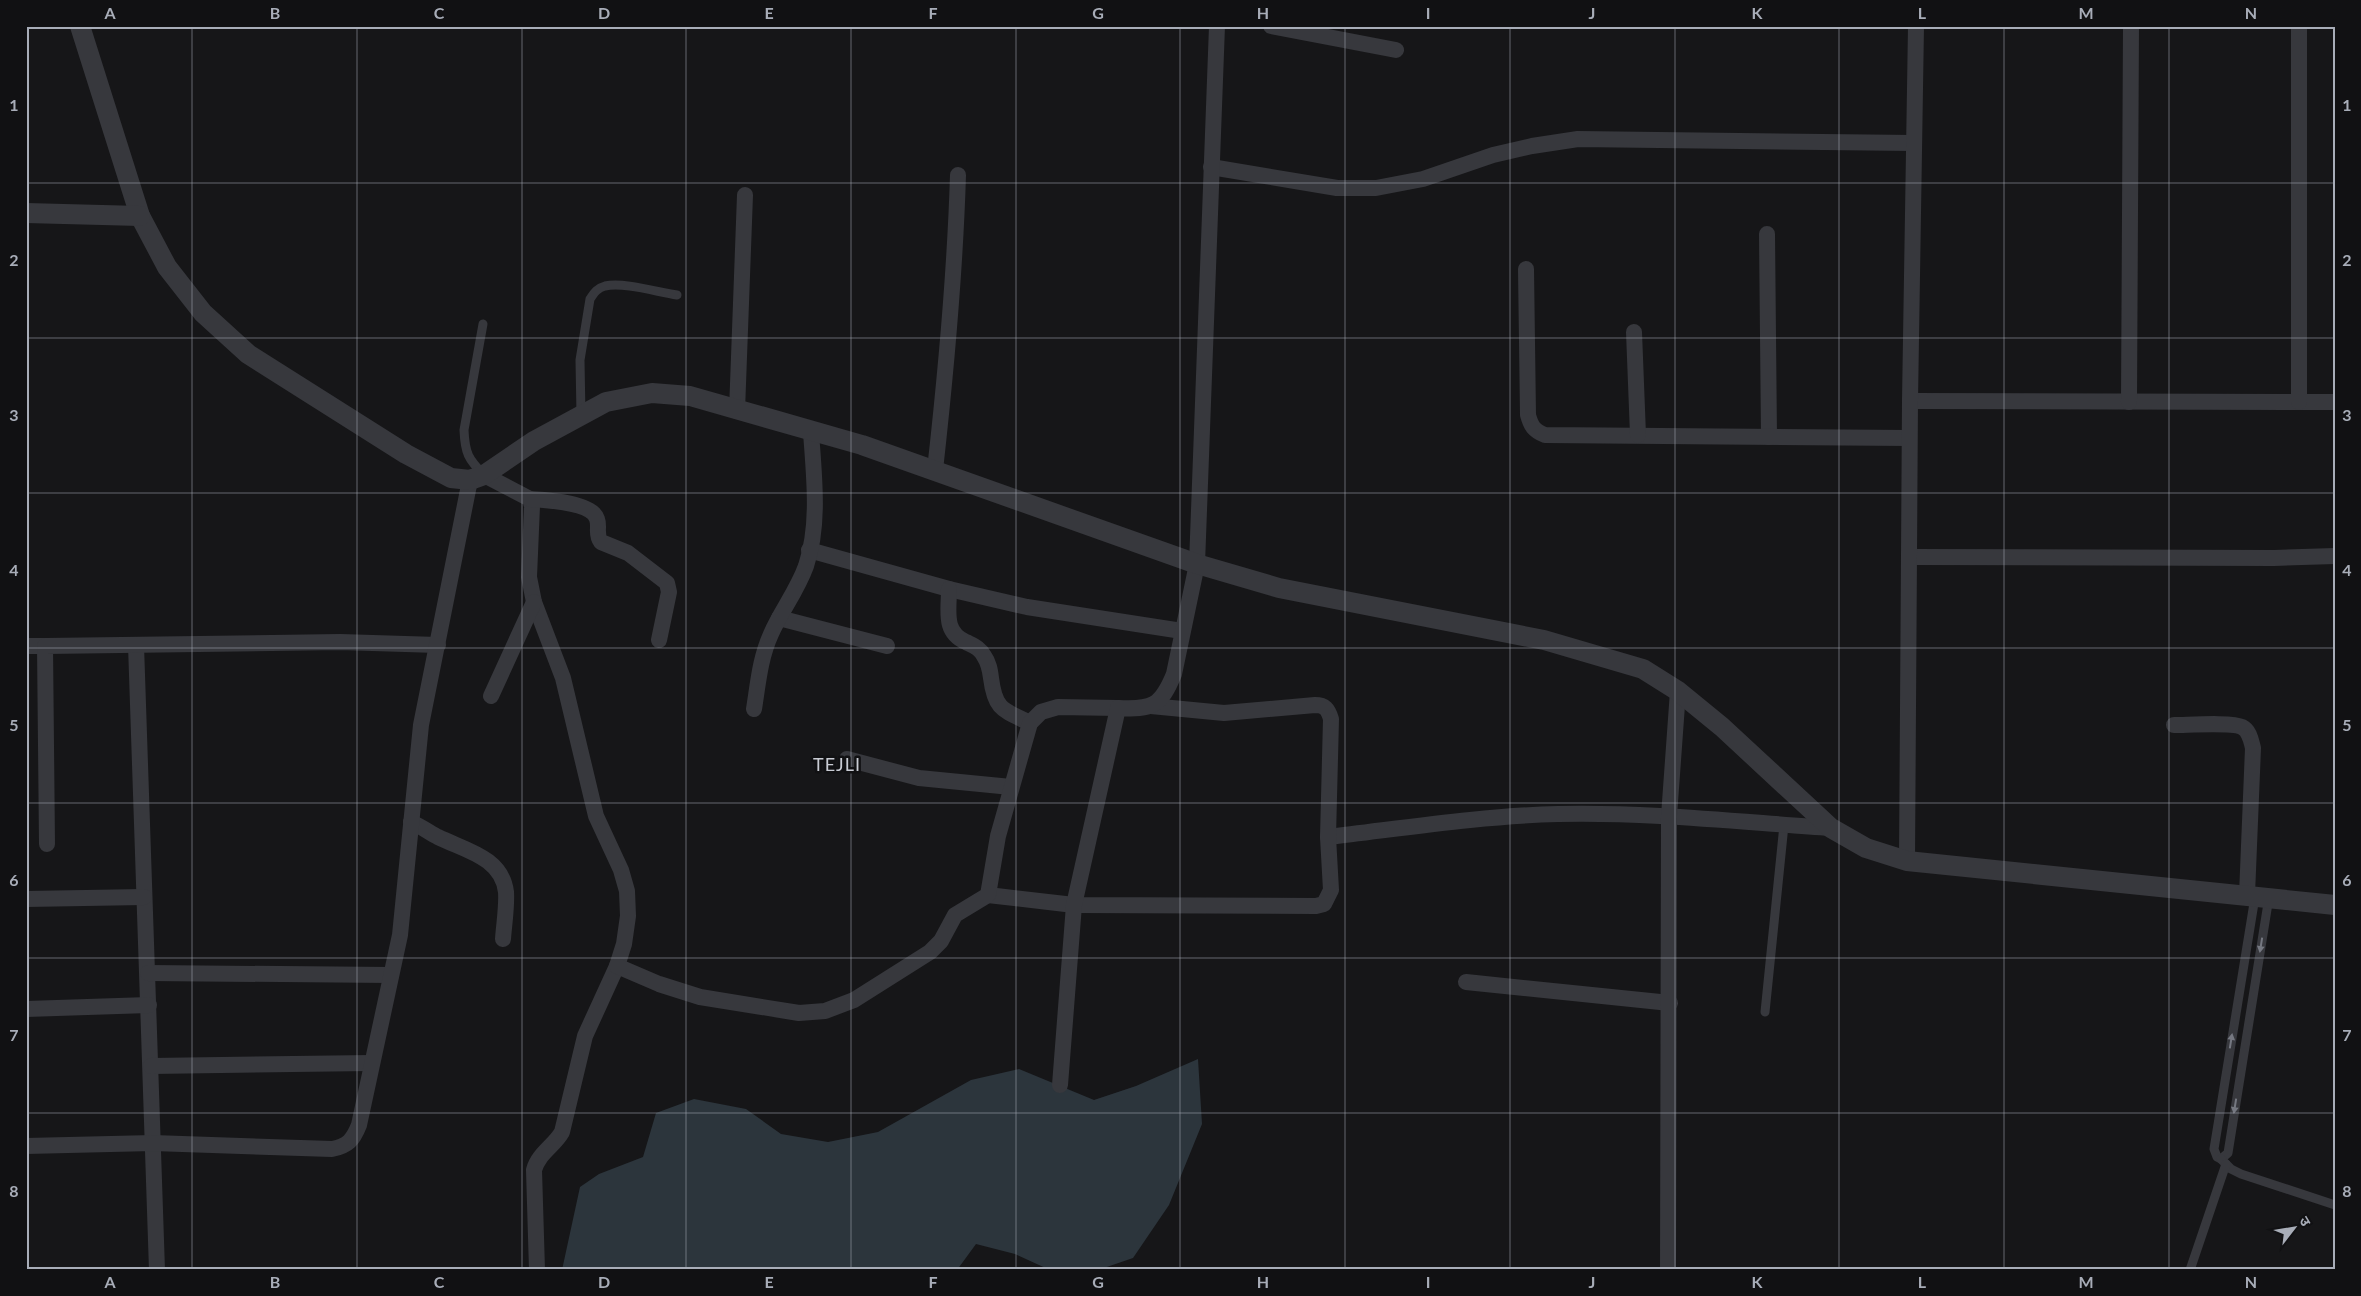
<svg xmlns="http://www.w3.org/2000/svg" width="2361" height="1296" font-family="Lato,'Noto Sans Devanagari',sans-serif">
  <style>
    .water { fill: #2c353c }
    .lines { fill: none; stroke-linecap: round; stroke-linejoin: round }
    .service { stroke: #37383d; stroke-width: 9 }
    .minor { stroke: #37383d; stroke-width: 16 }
    .tertiary { stroke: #37383d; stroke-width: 20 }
    .oneway { fill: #757881 }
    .grid { fill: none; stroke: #a8adb8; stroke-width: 1; stroke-opacity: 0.55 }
    .labels { text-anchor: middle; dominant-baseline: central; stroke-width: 5; stroke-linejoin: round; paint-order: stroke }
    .quarter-label { font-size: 18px; letter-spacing: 1px; fill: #c9ccd4; stroke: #111113 }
    .neatline { fill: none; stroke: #a8adb8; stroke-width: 2 }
    .grid-label { font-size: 16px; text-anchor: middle; font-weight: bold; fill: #a8adb8 }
  </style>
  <rect width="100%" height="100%" fill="#161618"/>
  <polygon class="water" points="1198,1059 1202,1124 1169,1205 1133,1258 1098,1270 1050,1270 1015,1254 976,1244 957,1270 562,1270 580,1187 599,1174 643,1157 656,1113 694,1099 746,1109 781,1134 828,1142 878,1132 971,1080 1019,1069 1094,1100 1136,1086"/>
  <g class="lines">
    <g class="service">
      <path d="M483 324 464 430C465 453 468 459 484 475"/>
      <path d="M581 415 580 360 590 299C594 293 597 288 605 286 624 282 657 292 677 295"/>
      <polyline points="2255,897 2214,1149 2217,1157 2221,1159 2228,1153 2269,897"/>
      <polyline points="1765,1012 1784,825"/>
      <polyline points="2221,1159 2231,1169 2241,1174 2335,1205"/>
      <polyline points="2190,1270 2226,1164"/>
    </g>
    <g class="minor">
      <polyline points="1271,26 1396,50"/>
      <polyline points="1211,167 1337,188 1376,188 1423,179 1493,155 1532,146 1578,139 1914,143"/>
      <polyline points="1767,234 1769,437"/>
      <path d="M1526 269 1528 415C1531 426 1534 431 1545 435L1909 438"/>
      <polyline points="1634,332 1638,435"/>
      <polyline points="1910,401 2335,402"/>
      <polyline points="2129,402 2131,26"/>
      <polyline points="2299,402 2299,26"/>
      <polyline points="737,411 745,195"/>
      <path d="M935 470C946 372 955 274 958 175"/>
      <path d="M484 475 530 499 532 506 529 577 534 602 563 678 596 816 621 870 627 891 628 916 624 944 617 966 585 1036 562 1132C554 1146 538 1154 534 1170L537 1270"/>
      <path d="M530 499C544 500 592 502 597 519 600 527 595 534 601 542L628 553 667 583 669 592 659 640"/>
      <polyline points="809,550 949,589 1027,607 1182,631"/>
      <polyline points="1909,557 2274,558 2335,556"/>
      <path d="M949 589C949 611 943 632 966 642 974 646 980 648 984 656 989 663 990 670 991 678 995 710 1003 710 1030 723"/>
      <polyline points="779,618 887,646"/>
      <polyline points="136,645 157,1270"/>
      <polyline points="26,646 45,646"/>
      <polyline points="491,696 534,602"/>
      <path d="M754 709C758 684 760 658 771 634 781 611 797 591 806 566 820 524 814 476 811 432"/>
      <path d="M2174 725C2188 725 2232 722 2242 727 2250 731 2251 741 2253 748L2247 895"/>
      <polyline points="847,759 919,778 1011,787"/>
      <path d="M411 822C420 826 429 832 438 837 464 850 502 857 506 892 507 907 504 924 503 939"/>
      <path d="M1328 837C1405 828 1481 816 1558 814 1649 812 1740 822 1831 828"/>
      <polyline points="47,844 45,646 340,642 438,645"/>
      <polyline points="1907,861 1910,401 1916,26"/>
      <path d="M988 895 1074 905 1316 906 1324 904 1331 890 1328 837 1331 719C1328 709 1325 705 1315 705L1224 713 1151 706"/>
      <polyline points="26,899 144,897"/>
      <polyline points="617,966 659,984 700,997 799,1013 825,1011 854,1000 930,952 941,941 955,915 988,895 998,836 1030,723 1041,712 1058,707 1118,708"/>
      <polyline points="148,973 391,975"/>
      <polyline points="1466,982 1670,1003"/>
      <polyline points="26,1009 149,1005"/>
      <polyline points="151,1066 371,1063"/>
      <path d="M1060 1085 1074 905 1118 708C1152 710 1161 706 1174 674L1197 564 1217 26"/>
      <path d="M26 1146 153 1143 332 1149C348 1146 353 1140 359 1125L400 935 421 725 470 480"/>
      <polyline points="1668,1270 1669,816 1678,691"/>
    </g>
    <g class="tertiary">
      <polyline points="80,26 140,216 167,267 203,313 248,354 406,454 451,478 470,480 484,475 534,441 606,402 652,393 690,396 862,445 1197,564 1279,588 1544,640 1643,669 1678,691 1722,727 1831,828 1866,848 1907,861 2335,905"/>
      <polyline points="26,213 140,216"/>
    </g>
  </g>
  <defs><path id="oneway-solid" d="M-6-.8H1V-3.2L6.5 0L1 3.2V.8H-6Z" transform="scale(1.25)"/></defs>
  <g class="oneway">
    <use href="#oneway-solid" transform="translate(2261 945) rotate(99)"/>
    <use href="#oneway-solid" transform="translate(2231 1041) rotate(-81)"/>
    <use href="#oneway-solid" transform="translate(2235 1106) rotate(99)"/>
  </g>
  <path class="grid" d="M192 26V1270M357 26V1270M522 26V1270M686 26V1270M851 26V1270M1016 26V1270M1180 26V1270M1345 26V1270M1510 26V1270M1675 26V1270M1839 26V1270M2004 26V1270M2169 26V1270M26 183H2335M26 338H2335M26 493H2335M26 648H2335M26 803H2335M26 958H2335M26 1113H2335"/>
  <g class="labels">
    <g class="quarter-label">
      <text x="837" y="764">TEJLI</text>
    </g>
  </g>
  <rect width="2361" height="1296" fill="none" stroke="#111113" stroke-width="55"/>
  <g transform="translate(2294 1228) rotate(59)" stroke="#111113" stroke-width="4" paint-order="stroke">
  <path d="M0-4L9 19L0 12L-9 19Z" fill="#a8adb8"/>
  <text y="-8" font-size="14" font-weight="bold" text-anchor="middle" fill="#a8adb8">उ</text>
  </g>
  <rect x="28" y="28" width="2306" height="1240" class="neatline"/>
  <g class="grid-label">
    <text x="110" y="19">A</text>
    <text x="275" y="19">B</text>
    <text x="439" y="19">C</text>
    <text x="604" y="19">D</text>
    <text x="769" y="19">E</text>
    <text x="933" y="19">F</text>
    <text x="1098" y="19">G</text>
    <text x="1263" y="19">H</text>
    <text x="1428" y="19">I</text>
    <text x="1592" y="19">J</text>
    <text x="1757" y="19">K</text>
    <text x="1922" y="19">L</text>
    <text x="2086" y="19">M</text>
    <text x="2251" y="19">N</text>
    <text x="14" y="111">1</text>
    <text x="2347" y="111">1</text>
    <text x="14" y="266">2</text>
    <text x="2347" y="266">2</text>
    <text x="14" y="421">3</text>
    <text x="2347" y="421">3</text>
    <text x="14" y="576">4</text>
    <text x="2347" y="576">4</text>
    <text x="14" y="731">5</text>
    <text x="2347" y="731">5</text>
    <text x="14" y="886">6</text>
    <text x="2347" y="886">6</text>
    <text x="14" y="1041">7</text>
    <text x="2347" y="1041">7</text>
    <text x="14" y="1197">8</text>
    <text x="2347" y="1197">8</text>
    <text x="110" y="1288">A</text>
    <text x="275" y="1288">B</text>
    <text x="439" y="1288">C</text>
    <text x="604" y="1288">D</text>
    <text x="769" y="1288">E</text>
    <text x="933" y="1288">F</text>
    <text x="1098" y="1288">G</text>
    <text x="1263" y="1288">H</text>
    <text x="1428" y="1288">I</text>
    <text x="1592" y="1288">J</text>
    <text x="1757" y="1288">K</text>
    <text x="1922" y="1288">L</text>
    <text x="2086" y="1288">M</text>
    <text x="2251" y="1288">N</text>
  </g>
</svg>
